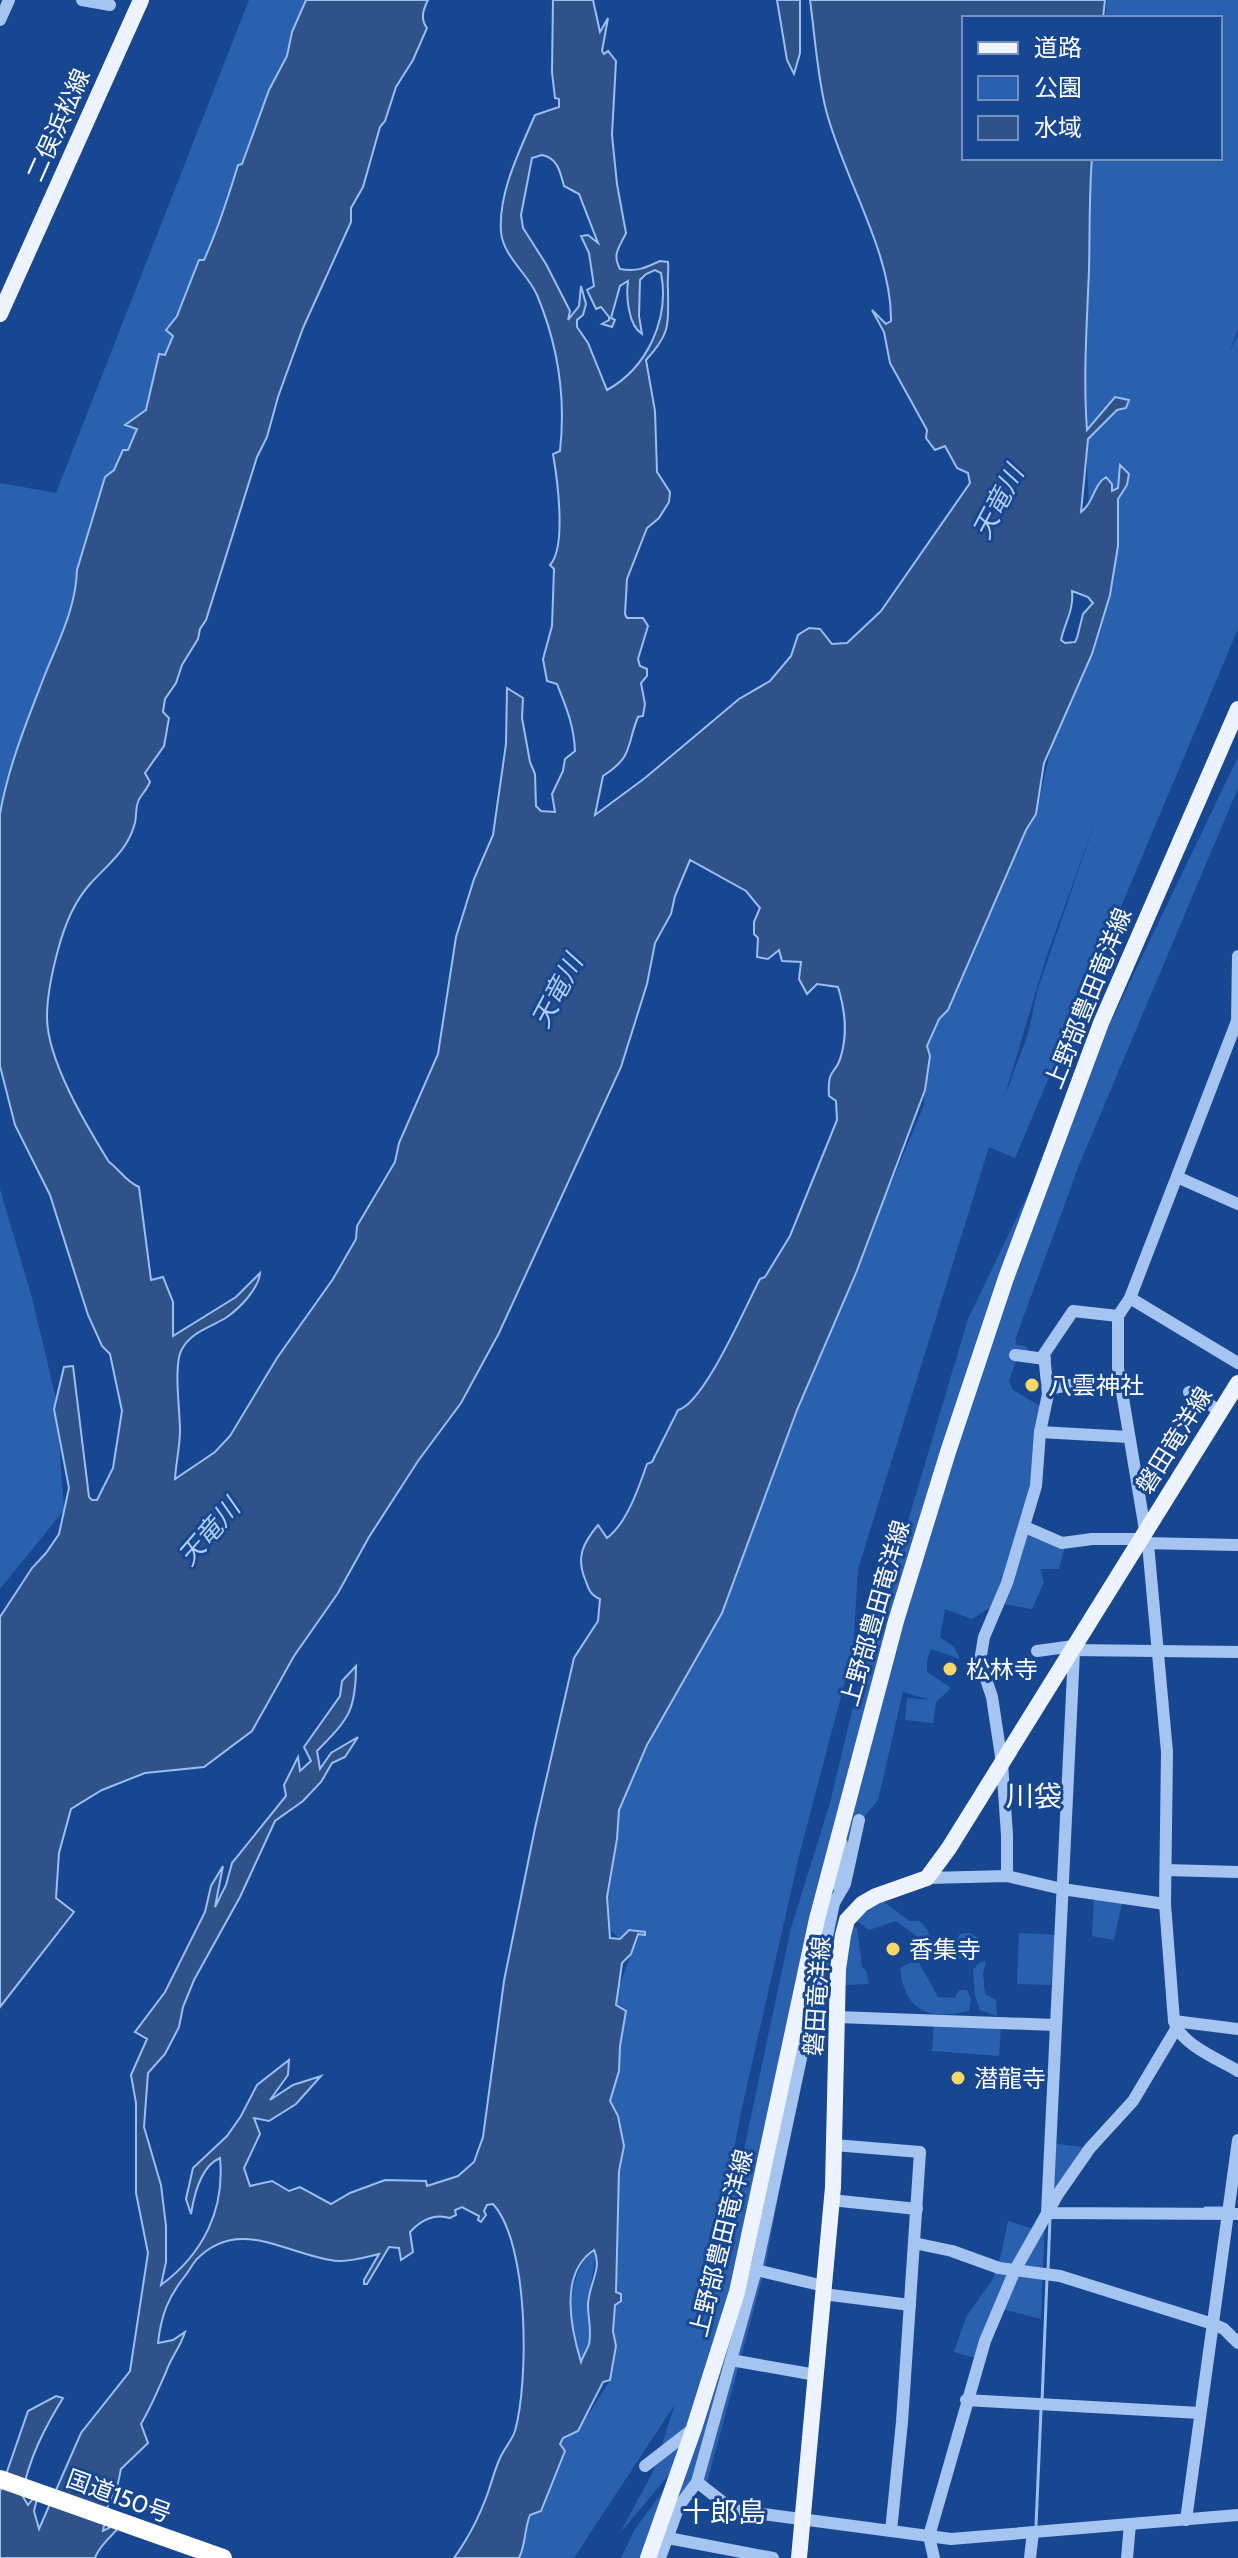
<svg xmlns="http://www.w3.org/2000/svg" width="1238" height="2558" font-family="Cabin,'Noto Sans JP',sans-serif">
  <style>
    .green { fill: #2a61af; fill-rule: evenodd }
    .water { fill: #2f5389; stroke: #98bef2; stroke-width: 2; fill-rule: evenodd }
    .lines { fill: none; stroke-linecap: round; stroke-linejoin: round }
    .stream { stroke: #98bef2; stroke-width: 3 }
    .minor { stroke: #a5c4f0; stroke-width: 12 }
    .major { stroke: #eef4ff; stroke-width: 16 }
    .highway { stroke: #fff; stroke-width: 18 }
    .poi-dot { fill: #ffd864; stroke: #174791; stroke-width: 3 }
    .labels { text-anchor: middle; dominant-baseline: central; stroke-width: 6; stroke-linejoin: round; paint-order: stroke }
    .street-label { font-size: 24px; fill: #fff; stroke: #174791 }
    .poi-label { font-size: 24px; fill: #fff; stroke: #174791; text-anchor: start }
    .water-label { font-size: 26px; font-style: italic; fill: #b1cef7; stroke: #174791 }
    .quarter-label { font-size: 28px; fill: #fff; stroke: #174791 }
  </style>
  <rect width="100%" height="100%" fill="#174791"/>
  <g class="green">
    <polygon points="249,0 323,0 0,850 0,483 56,493"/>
    <path d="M1107 0H1238V329L1229 353 1238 334V629L1015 1158 989 1147 858 1569 853 1651 800 1852 743 2103 707 2286 720 2255 727 2208 743 2154 791 1928 830 1803 870 1636 908 1521 968 1319 1238 757V788L1079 1165 1015 1340 1017 1339 1015 1344 1025 1346 1034 1355 1016 1361 1009 1381 1013 1390 1045 1409 1029 1529 1066 1542 1059 1569H1040L1044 1582 1032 1609 997 1603 972 1619 945 1609 940 1637 954 1647 960 1659 931 1649 927 1660V1672L951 1688 936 1702 933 1723 905 1720 907 1698 930 1700 903 1692 878 1800 863 1818 843 1886 827 1974 813 2013 764 2272 706 2486 697 2482 646 2558H621L635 2529 671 2480 673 2470 620 2533 653 2472 675 2404 574 2558H517L524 2530 565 2452 560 2444 563 2438 578 2431 583 2418 587 2417 610 2380 617 2270 610 2101 618 1990 638 1934 629 1930 620 1939 609 1929 607 1897 617 1839 619 1810 655 1731 727 1597 806 1387 924 1105 926 1046 968 963 1038 805 1051 748 1103 618 1089 507 1084 399 1092 158H1220V18H1105ZM1099 811 1038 988 1028 1034 1004 1098 1045 961Z"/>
    <polygon points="0,1189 32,1298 56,1399 64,1510 0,1589"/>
    <polygon points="1094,1899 1122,1903 1114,1940 1092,1936"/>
    <path d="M883 1901 909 1921H919C925 1926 931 1932 929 1941L918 1937 896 1921 869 1930 853 1919 862 1904Z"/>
    <polygon points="849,1926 857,1928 862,1967 866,1970 869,1984 843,1985"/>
    <path d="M970 1933 981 1940C970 1961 953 1965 933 1952L951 1948 960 1934Z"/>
    <polygon points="1019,1933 1057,1935 1051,1985 1017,1984"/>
    <polygon points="986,1961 983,1974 985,1994 996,2000 997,2016 980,2010 975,1996 973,1970 979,1963"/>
    <path d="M910 1963H919L938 1997 955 1998 959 1990H967L971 1999 969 2011C928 2020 905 2012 900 1968Z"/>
    <polygon points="934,2023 1001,2027 999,2056 932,2051"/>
    <polygon points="1050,2143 1090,2148 1047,2206"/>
    <polygon points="1045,2216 1041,2319 1002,2309 979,2359 954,2352 966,2317 993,2279 1002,2251 1008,2221 1037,2230"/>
    <path d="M589 2252 596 2253 589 2297V2343L581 2363C572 2320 563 2292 589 2252Z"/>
  </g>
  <g class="water">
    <path d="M306 0H428C423 10 420 19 427 28L413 60 396 87 385 121 380 127 363 187 351 208V222L303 328 278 397 267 437 257 457 206 620 200 629 198 639 182 665 176 683 165 699 163 712 169 718 164 746 145 773 150 782C146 791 140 796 138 802 135 810 137 819 134 826 127 851 106 866 90 884 74 902 64 927 58 950 52 972 47 994 47 1017 47 1060 86 1125 109 1162 120 1170 125 1181 139 1187L151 1280 163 1277 173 1302V1336L236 1297 260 1273C259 1288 240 1308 227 1317 212 1327 192 1331 182 1349 173 1364 180 1410 180 1430 180 1446 176 1463 175 1479L215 1452 230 1436 277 1358 333 1279 356 1239 357 1226 395 1162 399 1143 438 1054 456 937 474 879 493 835 506 744 507 688 523 698 522 718 530 762 535 774 536 806 541 811 555 812 552 794 563 771 565 759 575 751C574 725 566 707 557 684L547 681 543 659 552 626 554 569 550 565C567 547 557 477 553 454L560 451C566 397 558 345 537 295 528 274 503 256 501 232 498 193 520 150 535 115L559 107V99L555 98 552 72 553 0H593L600 32 608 18 602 51 604 54 608 51 616 61 612 135 617 184 626 233C619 248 612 254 620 269 637 272 645 268 660 261L668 262C669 272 667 280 668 289 668 323 672 332 646 360L655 411 657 472 670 492 669 502 659 518 647 528 627 579 625 614 627 618H643L648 626 638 659 640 666 647 669V676L641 683 645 704 643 716 638 717C626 746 634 756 603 776L595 815 645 778 739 699 770 681 791 656 798 635 809 628 820 629 832 644 847 643 881 611 970 483 968 473 957 468 945 446 935 450 926 438 927 430 890 363 884 332 872 310 886 324 891 321C892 252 843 177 826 110 817 74 815 36 810 0H1105L1103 18H964V158H1092C1089 195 1090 232 1089 269 1087 323 1083 376 1087 430L1115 397 1129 400 1126 408 1117 410 1088 439 1081 512C1094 503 1093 485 1106 477L1112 484V491L1118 488 1120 465 1129 474 1127 485 1118 499V546L1110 595 1092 654 1044 763 1036 814 1026 830 948 1010 939 1019 927 1046 930 1056 925 1090 856 1273 797 1410 722 1613 647 1745 619 1810 617 1839 607 1897 610 1938 620 1939 629 1930 645 1932V1935L638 1934 631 1954 622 1963 616 2005 626 2011 620 2046 619 2071 610 2101 618 2116 624 2146 619 2171 616 2292 621 2294V2301L615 2305 613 2331 616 2346 610 2380 603 2382 578 2431 563 2438 560 2444 565 2451 541 2511 530 2515C524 2530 526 2544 519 2558H454C467 2540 478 2519 486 2498 491 2485 494 2471 500 2458 504 2449 512 2440 515 2431 529 2381 529 2243 493 2204L487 2205 484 2211 486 2215 481 2222 478 2220 479 2216 462 2207 455 2210 456 2215 450 2218C434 2213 421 2220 410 2232L413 2252 401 2260 399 2248 389 2247 367 2284H364V2280L379 2254C363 2258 345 2263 330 2260 283 2252 237 2217 196 2260 192 2265 189 2271 185 2276 168 2297 161 2316 158 2343L173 2340 185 2332C180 2348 171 2357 166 2372 158 2390 151 2407 141 2424L148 2443 121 2469 117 2488 107 2508 103 2531 124 2520C116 2534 100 2543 95 2558H0V2492L28 2411 56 2396 63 2398C44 2429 29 2458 22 2495L28 2505 39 2491 34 2511 39 2529 81 2433 130 2371 148 2253 136 2193V2103L131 2075 147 2039 135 2032 165 1992 205 1912 211 1886 223 1866 215 1907 226 1885 232 1863 286 1796 284 1785 298 1757 300 1771 311 1761 304 1747 340 1696 342 1681 356 1666C356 1712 348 1719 317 1751L320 1769 331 1753 358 1737 345 1757 332 1763 321 1782 303 1801 275 1821 240 1897 194 1980 183 2007 179 2027 165 2054 148 2073 144 2127 161 2185 166 2226V2262L161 2285C203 2254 225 2210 220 2158 201 2166 194 2195 191 2214L186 2199 193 2168 227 2136 241 2116 257 2085 289 2060 288 2075 270 2100 293 2085 321 2076 296 2104 269 2121 254 2118 260 2134 244 2168 250 2186 272 2181 289 2191 300 2187 331 2204 350 2193 385 2180 426 2181 427 2186 458 2176 474 2162 483 2137 504 1981 535 1828 574 1658 598 1621 600 1599C589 1594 589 1589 585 1579 576 1557 583 1543 598 1525L607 1538C627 1523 639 1487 647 1464L652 1462 678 1410C704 1404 746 1305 760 1279L765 1277 790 1236 837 1120 836 1101 829 1096C827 1066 836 1076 841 1056 848 1032 845 1010 838 987L817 984 807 994 799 979 801 962 782 961 779 950 768 959 757 957 758 938 754 934V922L760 908 746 891 690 860 675 896 671 914 655 943 647 984 621 1067 499 1333 461 1403 418 1461 369 1537 338 1593 294 1656 252 1731 204 1767 145 1773 102 1790 71 1809 59 1853 56 1898 74 1912 0 2007V1617L32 1568 46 1553 59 1534 69 1488 54 1409 64 1367 73 1366 89 1497 92 1500H97L113 1468 122 1411 110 1354 102 1346 88 1315 50 1195 15 1125 0 1066V814C8 767 27 721 44 677 58 642 76 608 77 570L105 477 114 470 123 450H128L137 429 125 425 146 410 159 354 165 355 173 336 166 330 177 316 199 260H204C218 229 228 198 238 165L242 164 269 90 287 56 292 32ZM542 155C558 158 560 172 564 186L579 194 598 243 588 235 581 236 589 253 594 286 587 290 596 309 601 307 609 317V320L602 324 612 327 615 320 611 318 620 286 628 281C626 296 628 325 642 334L639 316 640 280 646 274 655 270 661 273C670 319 647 368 607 390L588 343 577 327V320L583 315 586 304 581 286 579 306 568 320 570 311 546 264 523 228 521 215 532 158ZM1072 591 1088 597 1093 603 1083 614 1077 638 1075 642 1065 643 1061 640C1065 622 1074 610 1072 591ZM594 2250C603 2268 588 2286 588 2305 588 2318 592 2331 589 2344 587 2350 583 2356 581 2362 571 2329 559 2273 594 2250Z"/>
    <polygon points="777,0 800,0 800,53 794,74 787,60"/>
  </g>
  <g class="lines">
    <g class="stream">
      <polyline points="1205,2208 1225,2208"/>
      <polyline points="1048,2270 1050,2218"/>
      <polyline points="1042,2402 1047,2278"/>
      <polyline points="1036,2526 1041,2410"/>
    </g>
    <g class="minor">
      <polyline points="82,0 110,5"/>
      <polyline points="0,20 9,0"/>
      <polyline points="1177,1177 1238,1204"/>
      <polyline points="1130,1298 1238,1363"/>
      <polyline points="1015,1355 1045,1359"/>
      <polyline points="1048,1389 1069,1385"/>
      <polyline points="1189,1392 1220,1411"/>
      <polyline points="1040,1432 1129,1437"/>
      <polyline points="1025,1527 1062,1543 1092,1539 1141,1539"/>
      <polyline points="1145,1530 1118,1368 1118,1316 1130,1298 1237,1021 1238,956"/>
      <polyline points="1141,1543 1238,1545"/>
      <path d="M1148 1544 1167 1752 1165 1904 1174 2021C1180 2044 1218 2059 1238 2071"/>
      <polyline points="1072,1650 1238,1652"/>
      <polyline points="1037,1651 1074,1646"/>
      <polyline points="1074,1652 1047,2213 1238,2214"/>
      <polyline points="1166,1870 1238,1872"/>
      <polyline points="1007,1876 1007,1835 1002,1763 992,1697 980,1661 984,1637 1007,1583 1036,1486 1040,1432 1048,1394 1044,1354 1073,1311 1118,1316"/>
      <polyline points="927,1878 1007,1876 1062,1889 1165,1904"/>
      <polyline points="837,1885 842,1844"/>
      <polyline points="837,2017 1055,2025"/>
      <polyline points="1174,2021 1238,2029"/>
      <polyline points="834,2145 920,2152 902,2422 891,2531"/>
      <polyline points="831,2200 917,2209"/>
      <polyline points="914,2243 952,2251 999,2268 1060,2276 1213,2324 1224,2329 1238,2343"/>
      <polyline points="756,2270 824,2286"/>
      <polyline points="823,2294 910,2305"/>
      <polyline points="731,2360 816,2375"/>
      <polyline points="966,2400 1200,2413"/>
      <polyline points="645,2466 694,2428"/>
      <polyline points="697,2482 733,2510 951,2539 1238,2515"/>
      <polyline points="1186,2520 1238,2140"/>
      <polyline points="668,2538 773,2558"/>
      <polyline points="660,2558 679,2506 697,2482 756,2270 834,1903 845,1884 859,1820"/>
      <polyline points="934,2558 929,2536 985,2341 1015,2270 1058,2194 1090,2148 1133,2101 1176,2029"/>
      <polyline points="1030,2558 1033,2532"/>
      <polyline points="1127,2558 1130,2524"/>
    </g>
    <g class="major">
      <polyline points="0,314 141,0"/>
      <polyline points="648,2558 694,2428 737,2292 817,1919 896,1621 948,1452 1006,1278 1101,1023 1238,709"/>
      <polyline points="799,2558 833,2187 838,1969 843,1935 847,1920 862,1904 876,1896 927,1878 949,1848 1238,1383"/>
    </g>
    <polyline class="highway" points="0,2479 223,2558"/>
  </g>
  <g class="poi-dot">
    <circle cx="1032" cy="1385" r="8"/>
    <circle cx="950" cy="1669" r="8"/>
    <circle cx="893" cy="1949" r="8"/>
    <circle cx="958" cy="2078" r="8"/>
  </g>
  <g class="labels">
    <g class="street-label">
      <text transform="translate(58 125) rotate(-66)">二俣浜松線</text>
      <text transform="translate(1088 998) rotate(-68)">上野部豊田竜洋線</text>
      <text transform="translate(1174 1440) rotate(-58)">磐田竜洋線</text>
      <text transform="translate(875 1613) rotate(-74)">上野部豊田竜洋線</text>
      <text transform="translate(817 1996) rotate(-86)">磐田竜洋線</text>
      <text transform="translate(721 2243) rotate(-76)">上野部豊田竜洋線</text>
      <text transform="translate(119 2496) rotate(20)">国道150号</text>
    </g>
    <g class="poi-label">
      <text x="1048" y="1385">八雲神社</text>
      <text x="966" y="1669">松林寺</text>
      <text x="909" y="1949">香集寺</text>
      <text x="974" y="2078">潜龍寺</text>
    </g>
    <g class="water-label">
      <text transform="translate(998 502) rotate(-62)">天竜川</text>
      <text transform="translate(557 991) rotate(-62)">天竜川</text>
      <text transform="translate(209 1532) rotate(-49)">天竜川</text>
    </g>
    <g class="quarter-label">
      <text x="1034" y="1796">川袋</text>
      <text x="724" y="2512">十郎島</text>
    </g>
  </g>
  <rect x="962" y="16" width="260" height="144" fill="#174791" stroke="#7491bd" stroke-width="2"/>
  <rect x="978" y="42" width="40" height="12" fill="#eef4ff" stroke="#7491bd" stroke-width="2"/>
  <text x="1034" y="56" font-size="24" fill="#ffffff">道路</text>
  <rect x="978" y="76" width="40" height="24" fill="#2a61af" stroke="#7491bd" stroke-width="2"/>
  <text x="1034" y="96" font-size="24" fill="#ffffff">公園</text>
  <rect x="978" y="116" width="40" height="24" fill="#2f5389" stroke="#7491bd" stroke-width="2"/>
  <text x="1034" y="136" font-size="24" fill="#ffffff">水域</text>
</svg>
